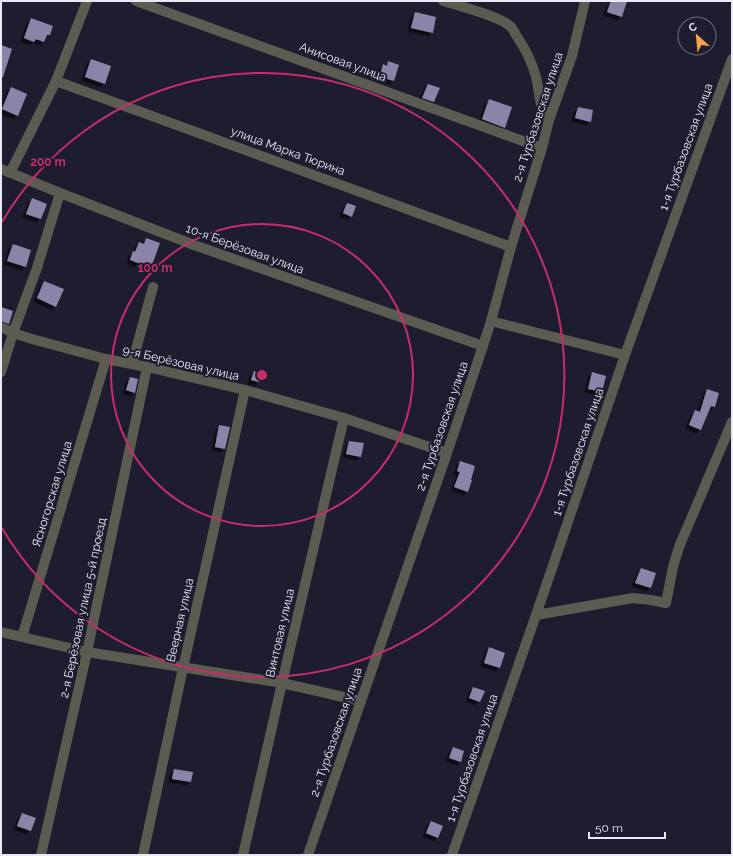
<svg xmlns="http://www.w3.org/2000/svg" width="733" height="856" font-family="Raleway,sans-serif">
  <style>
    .building { fill: #8c83a9; filter: url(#shadow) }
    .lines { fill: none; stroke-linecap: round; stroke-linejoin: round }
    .minor { stroke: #5c5b51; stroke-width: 10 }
    .ring { fill: none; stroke: #c62d6a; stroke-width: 2 }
    .labels { text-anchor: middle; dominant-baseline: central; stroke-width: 4; stroke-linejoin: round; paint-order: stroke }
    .street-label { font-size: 12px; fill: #e9e9f6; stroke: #1d1d2f }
    .centre { fill: #c62d6a; stroke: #1d1d2f; stroke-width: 2 }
    .ring-label { font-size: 12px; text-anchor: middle; font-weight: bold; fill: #c62d6a; stroke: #1d1d2f; stroke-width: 4; stroke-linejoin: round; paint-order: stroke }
  </style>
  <defs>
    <filter id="shadow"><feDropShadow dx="-3.5" dy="3.5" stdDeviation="0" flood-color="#0009"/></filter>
  </defs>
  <rect width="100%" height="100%" fill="#1d1d2f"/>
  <g class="building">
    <polygon points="611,1 627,1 622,17 607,12"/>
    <polygon points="415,12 436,17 433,33 411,28"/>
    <polygon points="31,18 53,26 50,35 47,35 44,42 36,39 34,42 24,38"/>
    <polygon points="1,45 12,49 3,77 1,77"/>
    <polygon points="91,59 111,66 105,84 85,77"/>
    <polygon points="388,61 399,65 394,81 384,78 385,74 381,72 383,64 387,66"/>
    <polygon points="428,84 440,88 434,102 422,98"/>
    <polygon points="11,87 27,94 18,116 2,109"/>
    <polygon points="489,99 512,107 505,128 482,119"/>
    <polygon points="578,107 593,110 591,122 575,118"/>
    <polygon points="32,198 47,204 41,219 26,214"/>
    <polygon points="347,203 356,206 352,217 343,213"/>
    <polygon points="146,238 160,243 151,268 130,260 133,251 135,252 139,242 144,244"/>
    <polygon points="13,244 31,250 26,267 7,261"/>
    <polygon points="44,281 64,289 56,307 37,298"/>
    <polygon points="1,307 13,311 9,324 1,321"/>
    <polygon points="254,371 262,374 259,382 251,380"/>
    <polygon points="592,372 606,376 602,392 588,389"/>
    <polygon points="130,377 138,379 135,393 126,390"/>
    <polygon points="707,389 719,393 715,407 711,406 701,430 689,425 695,410 700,412"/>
    <polygon points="219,425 230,427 225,449 215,447"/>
    <polygon points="349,441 364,443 361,457 346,454"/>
    <polygon points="460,461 475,466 471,480 472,480 468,492 454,487 460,472 457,471"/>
    <polygon points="641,568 656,573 651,588 635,583"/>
    <polygon points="489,647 505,653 500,668 484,663"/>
    <polygon points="473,687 485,691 480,702 469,698"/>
    <polygon points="453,747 464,751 461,762 449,758"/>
    <polygon points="174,769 193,772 191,782 172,779"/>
    <polygon points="22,813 36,818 31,831 17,826"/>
    <polygon points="431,821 443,826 438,838 426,833"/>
  </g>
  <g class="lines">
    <g class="minor">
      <polyline points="136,1 542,148"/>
      <path d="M443 1C459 6 500 16 511 27 513 29 515 33 516 35 525 48 532 62 536 77 540 93 538 105 549 120"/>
      <polyline points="56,81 511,247"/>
      <polyline points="1,169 60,193 194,245 483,346"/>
      <polyline points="10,173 56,81 87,1"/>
      <polyline points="491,321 625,355"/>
      <polyline points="1,327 13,333 32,339 106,359 147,367 245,390 344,418 447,453"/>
      <polyline points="132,364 153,287"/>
      <polyline points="1,372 13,333 37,268 60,193"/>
      <polyline points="536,615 633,598 651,600 666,603 673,567 679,547 732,422"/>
      <polyline points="1,632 87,652 282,683 361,701"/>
      <polyline points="22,637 106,359"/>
      <polyline points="41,855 87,652 147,367"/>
      <polyline points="143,855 183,668 245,390"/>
      <polyline points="243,855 282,683 344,418"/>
      <polyline points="308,855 361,701 447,453 483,346 491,321 511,247 542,148 549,120 572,56 585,1"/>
      <polyline points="452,855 536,615 625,355 732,59"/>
    </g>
  </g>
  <g class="ring">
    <circle cx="262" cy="375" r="151"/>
    <path d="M2 222A302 302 0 1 1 2 528"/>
  </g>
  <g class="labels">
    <g class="street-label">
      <text transform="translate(343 62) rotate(20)">Анисовая улица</text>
      <text transform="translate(538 117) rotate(-72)">2-я Турбазовская улица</text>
      <text transform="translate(686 147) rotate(-70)">1-я Турбазовская улица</text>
      <text transform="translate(288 151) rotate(20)">улица Марка Тюрина</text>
      <text transform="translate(245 249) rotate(20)">10-я Берёзовая улица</text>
      <text transform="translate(181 363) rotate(13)">9-я Берёзовая улица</text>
      <text transform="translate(442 426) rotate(-71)">2-я Турбазовская улица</text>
      <text transform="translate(578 452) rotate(-71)">1-я Турбазовская улица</text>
      <text transform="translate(52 494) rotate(-73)">Ясногорская улица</text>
      <text transform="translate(83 608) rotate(-78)">2-я Берёзовая улица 5-й проезд</text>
      <text transform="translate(180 620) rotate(-77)">Веерная улица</text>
      <text transform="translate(280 633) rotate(-77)">Винтовая улица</text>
      <text transform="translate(336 732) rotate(-71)">2-я Турбазовская улица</text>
      <text transform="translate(472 758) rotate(-71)">1-я Турбазовская улица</text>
    </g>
  </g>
  <circle cx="262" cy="375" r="6" class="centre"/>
  <g class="ring-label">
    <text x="48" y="166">200 m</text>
    <text x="155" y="272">100 m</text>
  </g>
  <rect width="733" height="856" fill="none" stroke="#e9e9f6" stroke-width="4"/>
  <g transform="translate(697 36) rotate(333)"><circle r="19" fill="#1d1d2f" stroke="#6f6f7f"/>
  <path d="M0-3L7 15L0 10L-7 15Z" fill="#f8a14a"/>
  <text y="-6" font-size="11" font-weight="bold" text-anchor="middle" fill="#e9e9f6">С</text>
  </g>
  <path d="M589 832v6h76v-6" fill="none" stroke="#e9e9f6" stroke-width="2"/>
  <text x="595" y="832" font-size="12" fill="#e9e9f6" stroke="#1d1d2f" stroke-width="3" paint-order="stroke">50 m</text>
</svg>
